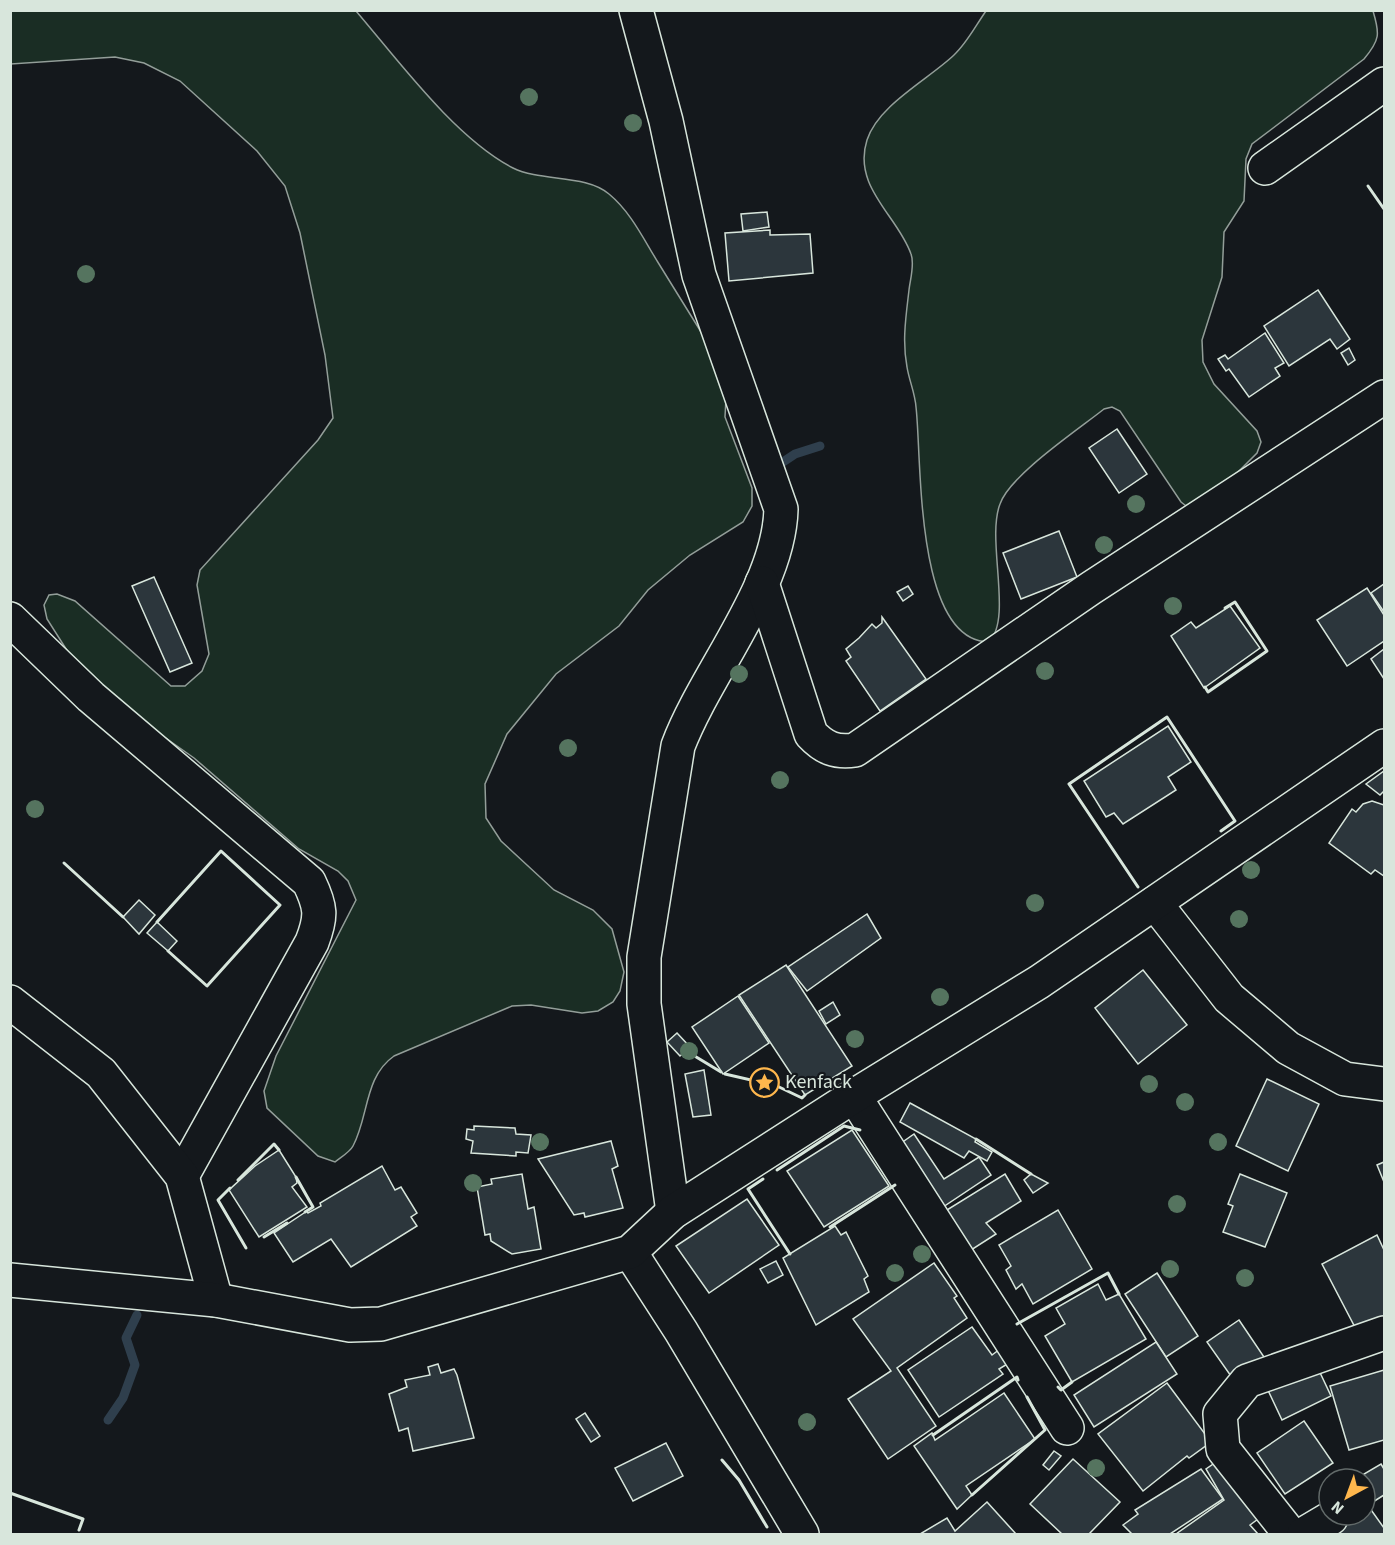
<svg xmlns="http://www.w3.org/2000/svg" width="1395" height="1545" font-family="'Source Sans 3',sans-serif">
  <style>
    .green { fill: #1a2d24; stroke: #939e99; stroke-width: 1.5 }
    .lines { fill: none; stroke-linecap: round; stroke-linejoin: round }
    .stream { stroke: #2f3f4d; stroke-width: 9 }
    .building { fill: #2c363c; stroke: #d8e6dc; stroke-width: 1.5 }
    .minor-casing { stroke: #d8e6dc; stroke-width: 36 }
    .minor { stroke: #14181c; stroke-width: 33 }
    .wall { stroke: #d8e6dc; stroke-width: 3 }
    .tree { fill: #55745f }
    .labels { text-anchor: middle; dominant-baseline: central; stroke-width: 4.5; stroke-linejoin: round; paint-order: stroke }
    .poi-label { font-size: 20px; fill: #d8e6dc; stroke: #14181c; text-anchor: start }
  </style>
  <rect width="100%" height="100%" fill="#14181c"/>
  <g class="green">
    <path d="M11 11H356C398 60 455 138 513 168 541 182 586 174 609 194 631 212 644 240 659 264 681 299 702 334 724 369L727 380 725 417 752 488V506L743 522 690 555 648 590 619 626 556 674 507 734 485 784 486 818 501 841 554 890 593 910 612 929 624 972 620 991 613 1002 598 1011 582 1013 531 1005 512 1006 394 1056C364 1077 369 1116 353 1146 350 1152 341 1157 335 1162L318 1156 267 1108 264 1091 276 1056 356 900 348 881 338 871 299 849 194 758 109 698 68 652 47 619 44 605 49 595 57 594 75 601 171 686H185L202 671 209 654 197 585 200 570 318 440 333 418 325 355 300 233 285 186 257 151 180 81 144 63 115 57 11 64Z"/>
    <path d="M986 11H1373C1380 34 1380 40 1364 59L1252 144 1246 159 1244 201 1224 232 1222 277 1202 340 1203 362 1214 384 1257 431 1261 442 1257 453 1210 500 1190 509 1181 502 1120 411 1112 407 1104 409C1079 429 1010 475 1000 504 986 540 1013 618 989 642 914 641 922 457 916 407 915 393 909 380 907 367 902 341 906 316 909 290 910 280 915 264 911 254 898 216 852 187 867 140 878 105 929 79 954 55 967 43 976 25 986 11Z"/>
  </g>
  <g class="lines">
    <g class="stream">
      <polyline points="774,468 795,454 820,446"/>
      <polyline points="108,1420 123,1398 135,1365 126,1338 137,1315"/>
    </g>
  </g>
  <g class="building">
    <polygon points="767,212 769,227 743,231 741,214"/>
    <polygon points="770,230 770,235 810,234 813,273 729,281 725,233"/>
    <polygon points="1318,290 1350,339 1337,349 1330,339 1289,366 1264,326"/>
    <polygon points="1265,333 1284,363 1275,368 1280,376 1249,397 1229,369 1226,371 1218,359 1225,355 1228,359"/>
    <polygon points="1349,348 1355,360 1348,365 1341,353"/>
    <polygon points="1117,429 1147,474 1119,493 1089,448"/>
    <polygon points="1059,531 1077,577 1021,599 1003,553"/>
    <polygon points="154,577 192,663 170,672 132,586"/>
    <polygon points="1384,584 1384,612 1371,593"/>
    <polygon points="908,586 913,594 903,601 897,592"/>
    <polygon points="1367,588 1384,615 1384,641 1347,666 1317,620"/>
    <polygon points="1230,606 1260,648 1204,688 1171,636 1191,622 1196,628"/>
    <polygon points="882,617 926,679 880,711 846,661 851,657 846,649 859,638 872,624 876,628 882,623"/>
    <polygon points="1384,649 1384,679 1371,659"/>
    <polygon points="1168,726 1191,762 1168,777 1176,790 1123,824 1114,813 1106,817 1084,781"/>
    <polygon points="1384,771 1384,791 1380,795 1366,784"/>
    <polygon points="1372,801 1384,805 1384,876 1375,870 1371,874 1329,843 1352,809 1356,812 1363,804"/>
    <polygon points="139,900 155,915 139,934 123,917"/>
    <polygon points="867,914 881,938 807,991 788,967"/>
    <polygon points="157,922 177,941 168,951 147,933"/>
    <polygon points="786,965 852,1066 805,1095 739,995"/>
    <polygon points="1143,970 1187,1025 1138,1064 1095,1008"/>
    <polygon points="738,996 769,1043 723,1074 692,1027"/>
    <polygon points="833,1002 840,1015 826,1024 819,1011"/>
    <polygon points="677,1033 690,1047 680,1056 667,1042"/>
    <polygon points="704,1070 711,1115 693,1117 685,1074"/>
    <polygon points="1267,1079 1319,1104 1288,1171 1236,1146"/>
    <polygon points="910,1103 976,1139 975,1142 992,1152 987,1161 969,1151 964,1158 900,1122"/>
    <polygon points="474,1126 515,1128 516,1134 531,1135 528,1153 516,1152 516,1156 471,1153 473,1141 466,1139 467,1129 474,1130"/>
    <polygon points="852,1130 889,1186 824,1227 787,1171"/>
    <polygon points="914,1134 944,1179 979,1157 991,1175 940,1209 897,1146"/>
    <polygon points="611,1141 618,1166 612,1169 623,1208 585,1217 584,1213 574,1215 538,1159"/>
    <polygon points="279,1150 296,1177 297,1183 292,1187 307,1207 259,1237 229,1190 255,1166"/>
    <polygon points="1384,1162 1384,1182 1377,1165"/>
    <polygon points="382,1166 395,1190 401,1187 417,1213 411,1217 417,1226 351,1267 331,1239 293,1262 274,1233 307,1211 308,1213 321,1206 320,1203"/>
    <polygon points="522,1174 528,1209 534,1207 541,1249 512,1254 491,1241 490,1234 485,1235 477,1187 492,1184 491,1179"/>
    <polygon points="1005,1174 1021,1201 986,1223 996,1234 968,1252 942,1213"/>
    <polygon points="1031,1174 1048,1183 1033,1193 1024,1180"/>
    <polygon points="1240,1174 1287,1193 1265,1247 1223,1232 1233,1206 1228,1204"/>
    <polygon points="747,1199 779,1245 709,1293 676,1246"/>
    <polygon points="1058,1210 1092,1269 1033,1304 1022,1284 1016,1289 1006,1270 1011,1266 999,1245"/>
    <polygon points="835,1226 841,1235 846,1232 868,1276 864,1279 869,1292 816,1325 783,1258"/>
    <polygon points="1377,1235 1384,1250 1384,1319 1358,1333 1322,1264"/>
    <polygon points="776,1261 783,1275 768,1283 760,1269"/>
    <polygon points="934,1263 957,1296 954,1298 967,1318 897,1368 936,1426 888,1459 848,1399 891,1371 853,1319"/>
    <polygon points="1157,1273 1198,1336 1166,1357 1125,1294"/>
    <polygon points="1098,1284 1106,1300 1119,1294 1146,1339 1072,1382 1045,1336 1065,1324 1056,1308"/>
    <polygon points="1239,1320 1264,1357 1233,1379 1207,1342"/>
    <polygon points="972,1327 992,1355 1000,1349 1009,1363 999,1369 1003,1374 939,1417 908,1370"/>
    <polygon points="1156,1342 1177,1374 1094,1427 1074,1395"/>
    <polygon points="1315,1362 1331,1396 1282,1420 1265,1384"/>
    <polygon points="438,1364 441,1373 454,1369 457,1375 474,1438 413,1451 408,1428 399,1431 389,1394 407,1387 405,1380 430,1375 428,1367"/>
    <polygon points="1384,1370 1384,1440 1349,1450 1330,1386"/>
    <polygon points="1167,1383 1211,1442 1189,1458 1187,1456 1143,1491 1098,1434"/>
    <polygon points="1004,1393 1035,1439 966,1486 972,1495 957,1509 914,1446 932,1433 935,1440"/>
    <polygon points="585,1413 600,1436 591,1442 576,1419"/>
    <polygon points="1304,1421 1333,1463 1285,1494 1257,1453"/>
    <polygon points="666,1443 683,1476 633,1501 615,1468"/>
    <polygon points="1054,1451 1061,1456 1049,1470 1043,1465"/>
    <polygon points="1225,1456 1266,1513 1250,1525 1258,1534 1176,1534 1224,1500 1206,1469"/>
    <polygon points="1073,1459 1120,1502 1089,1534 1062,1534 1030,1504"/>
    <polygon points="1381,1464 1384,1469 1384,1495 1365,1507 1367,1480 1364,1474"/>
    <polygon points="1201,1469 1223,1499 1170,1534 1132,1534 1123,1525 1138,1514 1135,1510"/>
    <polygon points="987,1502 1016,1534 920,1534 947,1518 955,1531"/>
    <polygon points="1369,1507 1384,1528 1384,1534 1331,1534 1358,1515 1365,1515 1365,1510"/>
  </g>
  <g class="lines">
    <defs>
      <g id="minor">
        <path d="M636 10 666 121 699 275 781 509C779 588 706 672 678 746L644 957V1004L673 1212"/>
        <polyline points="1265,168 1384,84"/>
        <path d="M762 583 811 734C824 748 836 753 855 750L1091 588 1384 397"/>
        <path d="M10 619 91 697 309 882C321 907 322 916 312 942L182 1176"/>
        <polyline points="1155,903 1229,998 1288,1048 1345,1079 1384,1084"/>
        <polyline points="10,1002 101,1073 182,1176 216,1300"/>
        <polyline points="854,1096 1067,1428"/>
        <polyline points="630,1252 681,1331 802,1534"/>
        <polyline points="10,1280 216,1300 350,1325 381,1324 630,1252 673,1212 854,1096 1039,982 1384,746"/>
        <polyline points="1290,1534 1223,1449 1220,1414 1247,1381 1384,1333"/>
        <polyline points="1304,1534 1331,1518"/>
      </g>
    </defs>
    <use href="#minor" class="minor-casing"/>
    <use href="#minor" class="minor"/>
    <g class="wall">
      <polyline points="1368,186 1384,209"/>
      <polyline points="1205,687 1208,692 1267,651 1235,602 1225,608"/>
      <polyline points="64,863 123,917"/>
      <polyline points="1138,887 1069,784 1167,717 1235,821 1221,831"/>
      <polyline points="157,922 221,851 280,905 207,986 168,951"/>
      <polyline points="683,1049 721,1072"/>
      <polyline points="725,1074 777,1086 802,1098 805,1095"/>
      <polyline points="976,1139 1031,1174"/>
      <polyline points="777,1170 844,1126 860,1130"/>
      <polyline points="296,1177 313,1207 305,1212"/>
      <polyline points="763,1179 748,1189 790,1254"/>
      <polyline points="238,1180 274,1144 279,1150"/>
      <polyline points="230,1188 218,1200 246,1248"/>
      <polyline points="830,1227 895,1185"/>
      <polyline points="264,1237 287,1223"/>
      <polyline points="1017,1324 1108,1273 1119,1294"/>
      <polyline points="1058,1387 1061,1390 1072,1382"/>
      <polyline points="933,1435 1017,1377 1018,1380"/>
      <polyline points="722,1460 739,1480 767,1527"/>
      <polyline points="10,1493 83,1519 79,1530"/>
      <polyline points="972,1495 1045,1430 1027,1397"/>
    </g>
  </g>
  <g class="tree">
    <circle cx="529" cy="97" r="9"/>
    <circle cx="633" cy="123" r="9"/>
    <circle cx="86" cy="274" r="9"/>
    <circle cx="1136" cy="504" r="9"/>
    <circle cx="1104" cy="545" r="9"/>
    <circle cx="1173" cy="606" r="9"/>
    <circle cx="1045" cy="671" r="9"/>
    <circle cx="739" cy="674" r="9"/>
    <circle cx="568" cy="748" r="9"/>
    <circle cx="780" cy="780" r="9"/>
    <circle cx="35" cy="809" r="9"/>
    <circle cx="1251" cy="870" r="9"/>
    <circle cx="1035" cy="903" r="9"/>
    <circle cx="1239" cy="919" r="9"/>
    <circle cx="940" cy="997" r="9"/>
    <circle cx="855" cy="1039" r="9"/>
    <circle cx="689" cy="1051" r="9"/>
    <circle cx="1149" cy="1084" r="9"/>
    <circle cx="1185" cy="1102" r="9"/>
    <circle cx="540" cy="1142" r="9"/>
    <circle cx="1218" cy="1142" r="9"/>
    <circle cx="473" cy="1183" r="9"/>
    <circle cx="1177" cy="1204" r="9"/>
    <circle cx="922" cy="1254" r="9"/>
    <circle cx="1170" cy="1269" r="9"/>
    <circle cx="895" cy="1273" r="9"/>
    <circle cx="1245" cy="1278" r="9"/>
    <circle cx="807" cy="1422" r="9"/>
    <circle cx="1096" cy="1468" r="9"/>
  </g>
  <defs>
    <symbol id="sight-ring" viewBox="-11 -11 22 22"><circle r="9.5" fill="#14181c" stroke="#ffb74d" stroke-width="1.5"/><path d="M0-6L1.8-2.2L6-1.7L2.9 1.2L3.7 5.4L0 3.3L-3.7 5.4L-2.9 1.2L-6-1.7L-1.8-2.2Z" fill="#ffb74d"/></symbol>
  </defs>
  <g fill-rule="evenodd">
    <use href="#sight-ring" x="748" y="1066" width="33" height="33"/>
  </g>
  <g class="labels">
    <g class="poi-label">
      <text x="785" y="1082">Kenfack</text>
    </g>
  </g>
  <rect width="1395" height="1545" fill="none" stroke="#d8e6dc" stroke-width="24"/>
  <g transform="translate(1347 1497) rotate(221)"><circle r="28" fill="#14181c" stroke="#626a69" stroke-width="1.5"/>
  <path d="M0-4.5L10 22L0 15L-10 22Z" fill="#ffb74d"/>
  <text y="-9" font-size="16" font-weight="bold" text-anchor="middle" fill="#d8e6dc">N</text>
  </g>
</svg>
